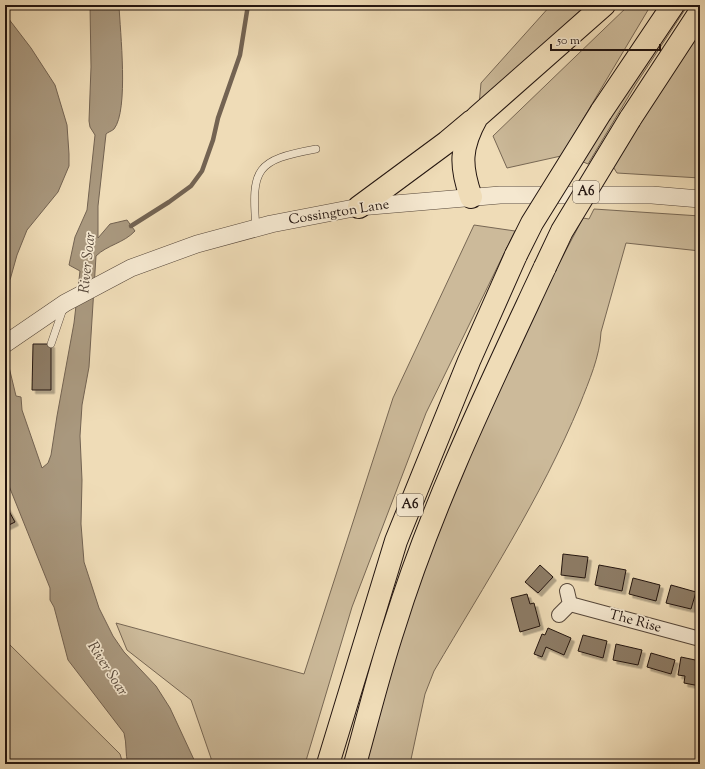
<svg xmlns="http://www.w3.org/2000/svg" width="705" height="769" font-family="'Sorts Mill Goudy',serif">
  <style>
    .green { fill: #ccba9a; stroke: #776754 }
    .water { fill: #a9987e; stroke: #736352 }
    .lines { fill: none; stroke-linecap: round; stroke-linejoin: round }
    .stream { stroke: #736352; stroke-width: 4.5 }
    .building { fill: #8d7c66; stroke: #22140f; filter: url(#shadow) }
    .service-casing { stroke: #554639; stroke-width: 8 }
    .minor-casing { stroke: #554639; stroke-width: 16 }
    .tertiary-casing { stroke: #554639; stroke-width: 18 }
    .trunk-casing { stroke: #22140f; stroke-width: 24 }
    .service { stroke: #f5e8d0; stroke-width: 7 }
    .minor { stroke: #f5e8d0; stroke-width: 14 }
    .tertiary { stroke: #f5e8d0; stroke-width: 17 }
    .trunk { stroke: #efdcb7; stroke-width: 22 }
    .trunk-bridge-casing { stroke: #22140f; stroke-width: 24; stroke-linecap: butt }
    .trunk-bridge { stroke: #efdcb7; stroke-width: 22 }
    .labels { text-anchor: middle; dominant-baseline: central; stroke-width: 3.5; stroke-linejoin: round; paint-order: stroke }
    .shield { fill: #f5e8d0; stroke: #615449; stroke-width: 1 }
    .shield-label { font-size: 13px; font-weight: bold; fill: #22140f }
    .street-label { font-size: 14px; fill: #22140f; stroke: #f5e8d0 }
    .water-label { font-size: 15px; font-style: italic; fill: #58493b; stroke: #f5e8d0 }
  </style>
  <defs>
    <filter id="shadow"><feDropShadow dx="3.5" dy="3.5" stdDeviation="0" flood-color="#0004"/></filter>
  </defs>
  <rect width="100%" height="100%" fill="#efdcb7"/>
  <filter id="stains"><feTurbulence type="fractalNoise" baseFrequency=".005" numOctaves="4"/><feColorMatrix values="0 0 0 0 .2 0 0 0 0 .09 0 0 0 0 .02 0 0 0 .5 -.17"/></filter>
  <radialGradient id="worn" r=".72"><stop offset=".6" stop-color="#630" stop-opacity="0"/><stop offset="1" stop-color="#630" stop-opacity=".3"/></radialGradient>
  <g class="green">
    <polygon points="551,5 586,5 479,105 481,83"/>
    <polygon points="629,5 651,5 561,156 507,168 493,136"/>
    <polygon points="679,5 688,5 636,84 588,164 581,161"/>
    <polygon points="700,24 700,178 617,173 612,165"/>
    <path d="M594 209 700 216V251L626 243 601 332C600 356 589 381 580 404 541 498 485 584 434 671L425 694 410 764H363L386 680 438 531 524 330 583 218 589 219Z"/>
    <polygon points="474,225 515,231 426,413 352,607 305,764 213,764 191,700 127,650 116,623 304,674 393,398"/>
    <polygon points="5,640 120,754 123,764 5,764"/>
  </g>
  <path class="water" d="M90 5H119C120 31 129 110 114 129 112 131 108 132 106 134L98 206V238L110 224 127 220 135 231C124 243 107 245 96 256L89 367 82 405 80 436 82 480 81 524 84 562 99 608 113 636 124 652 156 686 170 708 196 764H128C125 754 127 744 124 733L68 660 54 607 50 600V588L5 476V14L31 48 55 85 67 125 69 154V166L58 192 27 230 17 255 10 280 9 367 16 396 21 397 22 410 42 468 48 463 51 455 57 416 74 323 80 271 69 265 75 237 87 210 95 135 90 127 89 121 91 67Z"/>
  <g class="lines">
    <polyline class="stream" points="131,226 169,202 191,186 202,171 213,140 218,118 240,55 248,5"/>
  </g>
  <g class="building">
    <polygon points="33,344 51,344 51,390 32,390"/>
    <polygon points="5,504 15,522 5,527"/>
    <polygon points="563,554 588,557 585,578 561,575"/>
    <polygon points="540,565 553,577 538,593 525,582"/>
    <polygon points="599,565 626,570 622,591 595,585"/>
    <polygon points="633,578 660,585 656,601 629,594"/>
    <polygon points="671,585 696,592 691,609 666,603"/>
    <polygon points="527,594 530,604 534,603 540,626 520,632 511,598"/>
    <polygon points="548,628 571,638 564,655 546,647 542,657 534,654 542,634 545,635"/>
    <polygon points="583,635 607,641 603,658 578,651"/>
    <polygon points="616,644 642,650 638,665 613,660"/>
    <polygon points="651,653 675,660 671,674 647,667"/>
    <polygon points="681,657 700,661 700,686 684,683 685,676 678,675"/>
  </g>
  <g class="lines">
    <defs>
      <g id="service">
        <path d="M256 228C251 168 256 160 316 149"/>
        <polyline points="51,344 63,309"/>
      </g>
      <g id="minor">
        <polyline points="570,604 700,639"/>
        <polyline points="559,615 570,604 567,591"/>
      </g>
      <polyline id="tertiary" points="5,344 65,303 131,268 197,244 271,224 359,207 500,195 652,195 700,199"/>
      <g id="trunk">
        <polyline points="601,112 673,5"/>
        <polyline points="630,119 700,12"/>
        <path d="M471 197C460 166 460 147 477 117L604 5"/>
        <polyline points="359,207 447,142 472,121"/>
        <polyline points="328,764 396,541 469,361 516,255"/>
        <path d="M355 764C368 718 379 672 394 627 432 504 491 383 545 267"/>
      </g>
    </defs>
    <use href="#service" class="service-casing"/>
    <use href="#minor" class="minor-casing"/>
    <use href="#tertiary" class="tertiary-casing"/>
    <use href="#trunk" class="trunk-casing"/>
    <use href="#service" class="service"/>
    <use href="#minor" class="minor"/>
    <use href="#tertiary" class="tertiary"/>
    <use href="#trunk" class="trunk"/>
    <defs>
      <g id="trunk-bridge">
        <polyline points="516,255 532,223 601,112"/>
        <polyline points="545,267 562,231 630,119"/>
      </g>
    </defs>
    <use href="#trunk-bridge" class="trunk-bridge-casing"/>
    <use href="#trunk-bridge" class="trunk-bridge"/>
  </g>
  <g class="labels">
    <g class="shield">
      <rect x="573" y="181" width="26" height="22" rx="3"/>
      <rect x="397" y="494" width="26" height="22" rx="3"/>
    </g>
    <g class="shield-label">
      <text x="586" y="192">A6</text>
      <text x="410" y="505">A6</text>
    </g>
    <g class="street-label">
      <text transform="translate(339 213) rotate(-9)">Cossington Lane</text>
      <text transform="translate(635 622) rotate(15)">The Rise</text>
    </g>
    <g class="water-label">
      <text transform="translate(88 263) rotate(-84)">River Soar</text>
      <text transform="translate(107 669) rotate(57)">River Soar</text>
    </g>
  </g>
  <rect width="705" height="769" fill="none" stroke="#efdcb7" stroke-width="20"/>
  <rect x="6" y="6" width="693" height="757" fill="none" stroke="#22140f" stroke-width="2"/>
  <rect x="10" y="10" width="685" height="749" fill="none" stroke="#22140f"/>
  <path d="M551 44v6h109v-6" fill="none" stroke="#22140f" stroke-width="2"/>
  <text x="557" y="44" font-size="12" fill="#22140f" stroke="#f5e8d0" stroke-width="3" paint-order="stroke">50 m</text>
  <rect width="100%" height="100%" filter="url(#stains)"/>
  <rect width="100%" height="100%" fill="url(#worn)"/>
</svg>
